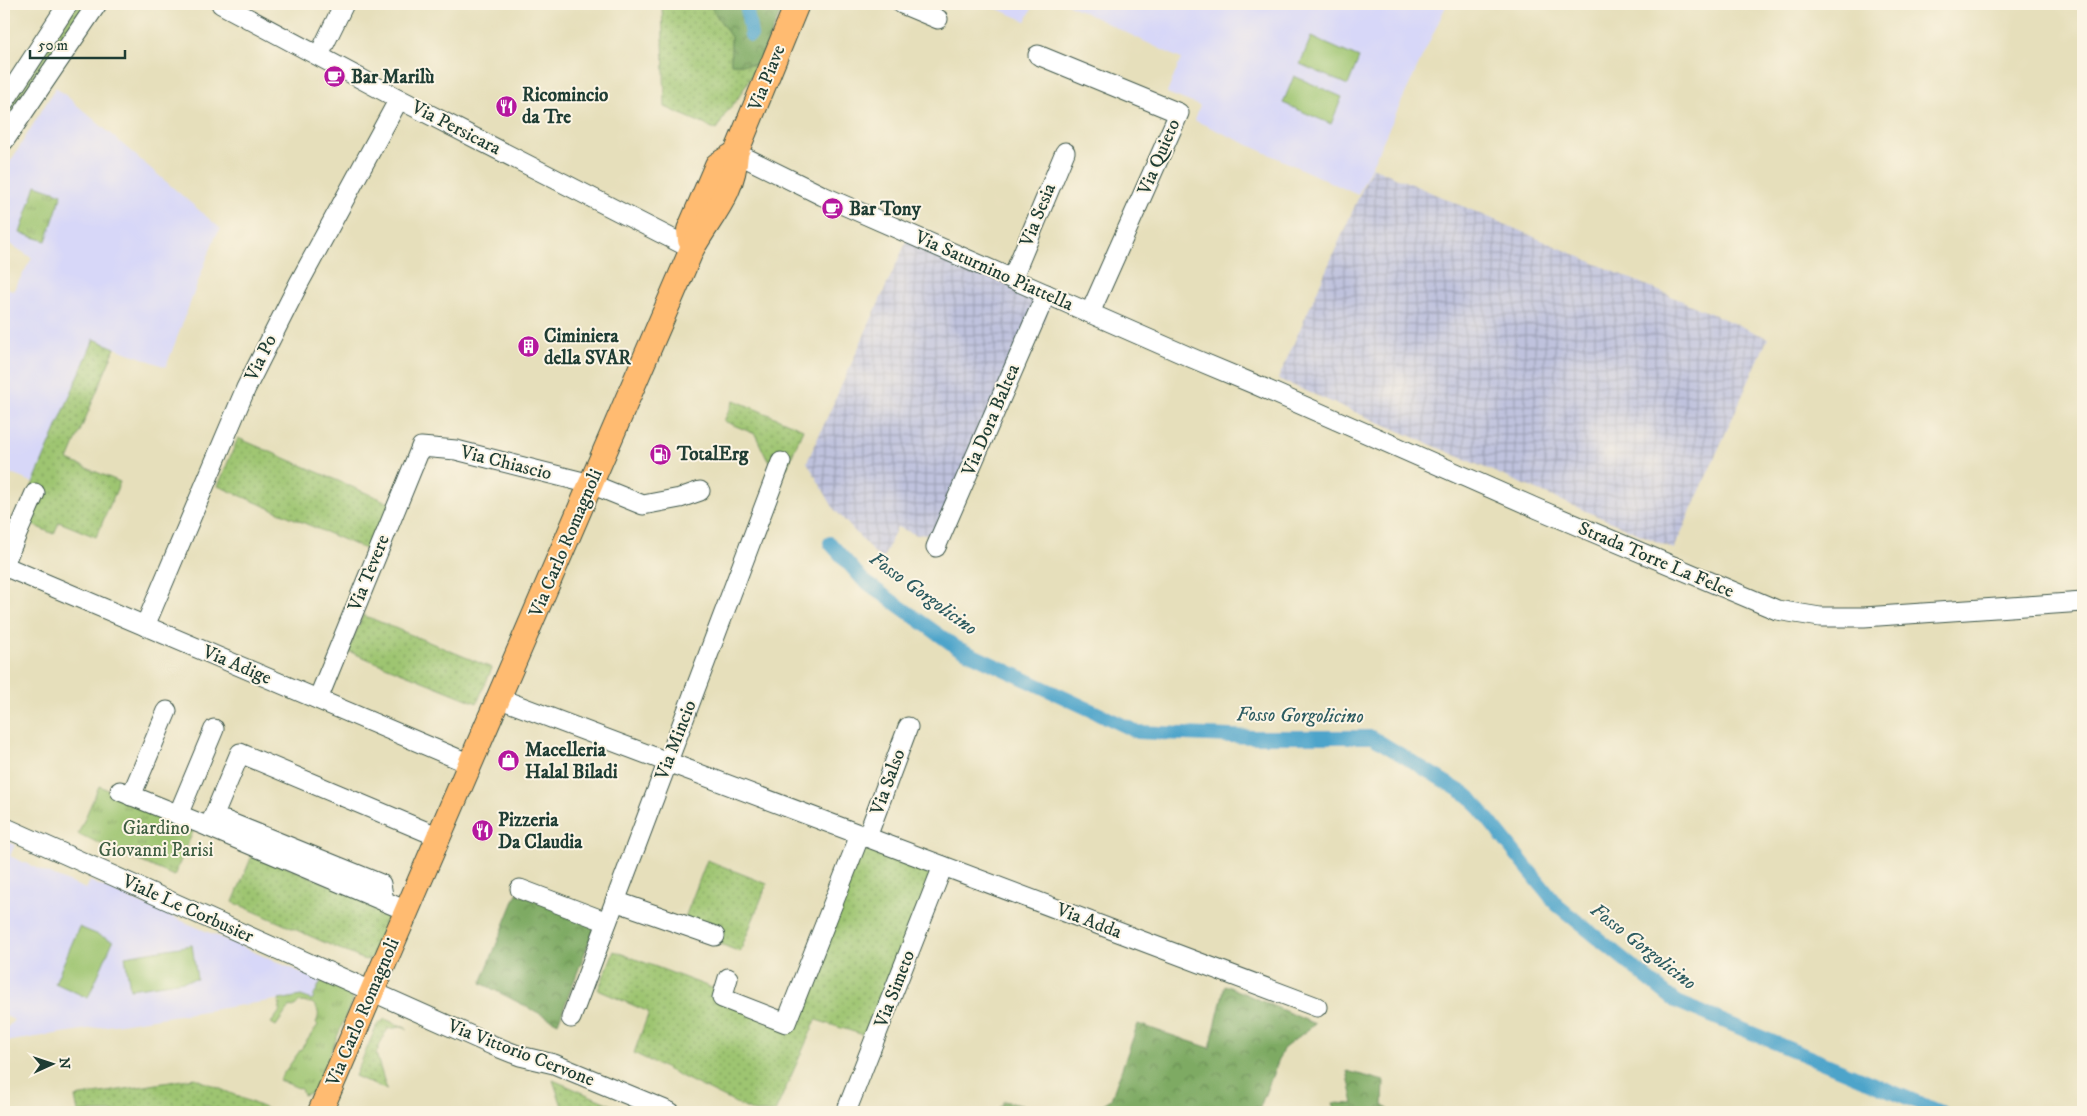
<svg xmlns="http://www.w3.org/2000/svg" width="2087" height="1116" font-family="'IM FELL DW Pica',serif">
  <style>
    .built { fill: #d7d7f8 }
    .industrial { fill: url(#industrial-grid) }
    .grass { fill: url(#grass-dots); stroke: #5e8152 }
    .forest { fill: url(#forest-crowns); stroke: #4e744c }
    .park { fill: url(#park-tufts); stroke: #5e8152 }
    .garden { fill: #9ec571; stroke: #5e8152 }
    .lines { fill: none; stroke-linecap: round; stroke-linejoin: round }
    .canal { stroke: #4da4ca; stroke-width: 14 }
    .minor-casing { stroke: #3d5548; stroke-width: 21 }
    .major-casing { stroke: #3d5548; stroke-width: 26 }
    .minor { stroke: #fff; stroke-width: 19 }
    .major { stroke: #ffbb71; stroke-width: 24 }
    .labels { text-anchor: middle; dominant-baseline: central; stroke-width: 4; stroke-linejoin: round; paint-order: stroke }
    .poi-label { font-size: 19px; font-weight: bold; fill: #1f3d34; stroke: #fcf5e5; text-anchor: start }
    .street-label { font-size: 19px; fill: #1f3d34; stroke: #fcf5e5 }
    .park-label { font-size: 19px; fill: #3f5f43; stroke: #fcf5e5 }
    .water-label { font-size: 20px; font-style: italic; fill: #2d5c61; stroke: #fcf5e5 }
  </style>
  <defs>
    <pattern id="industrial-grid" width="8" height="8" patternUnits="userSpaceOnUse" patternTransform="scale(1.25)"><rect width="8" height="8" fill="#bfc2dd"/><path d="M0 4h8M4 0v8" fill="none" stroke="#9b9fb4"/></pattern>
    <pattern id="grass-dots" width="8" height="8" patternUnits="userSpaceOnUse" patternTransform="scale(1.25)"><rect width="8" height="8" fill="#9ec571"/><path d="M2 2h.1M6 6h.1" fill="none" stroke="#80a15e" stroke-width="1.8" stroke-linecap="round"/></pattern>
    <pattern id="forest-crowns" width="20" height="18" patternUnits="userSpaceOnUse" patternTransform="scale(1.25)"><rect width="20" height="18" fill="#7eaa63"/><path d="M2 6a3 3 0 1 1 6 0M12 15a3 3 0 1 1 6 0" fill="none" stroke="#678c52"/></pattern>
    <pattern id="park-tufts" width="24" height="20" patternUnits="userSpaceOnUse" patternTransform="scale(1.25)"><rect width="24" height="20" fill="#9ec571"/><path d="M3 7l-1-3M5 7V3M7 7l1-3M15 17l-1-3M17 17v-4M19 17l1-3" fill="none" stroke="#80a15e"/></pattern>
  </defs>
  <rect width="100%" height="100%" fill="#fcf5e5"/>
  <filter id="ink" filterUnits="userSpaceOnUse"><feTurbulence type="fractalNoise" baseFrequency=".02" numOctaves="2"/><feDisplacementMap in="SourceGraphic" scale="10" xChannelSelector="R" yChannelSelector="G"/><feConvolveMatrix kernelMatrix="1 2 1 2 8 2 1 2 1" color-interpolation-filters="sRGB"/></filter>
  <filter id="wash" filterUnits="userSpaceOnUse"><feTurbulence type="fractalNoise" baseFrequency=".0096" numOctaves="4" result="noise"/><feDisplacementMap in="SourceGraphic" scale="20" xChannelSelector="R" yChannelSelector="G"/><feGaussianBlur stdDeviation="1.12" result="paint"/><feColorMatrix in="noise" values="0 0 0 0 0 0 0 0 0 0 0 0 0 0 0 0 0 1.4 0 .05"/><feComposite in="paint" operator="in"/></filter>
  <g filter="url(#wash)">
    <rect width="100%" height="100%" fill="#e6dfbb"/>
    <g class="built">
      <polygon points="986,4 1034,4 1026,21"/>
      <polygon points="1067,4 1447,4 1358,195 1194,120 1200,106 1167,93 1181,59"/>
      <polygon points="56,87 221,229 215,237 166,367 94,340 34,483 4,471 4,286 13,291 32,258 4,240 4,172"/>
      <polygon points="4,840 15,845 10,856 47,873 86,889 90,881 321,981 312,1000 301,996 4,1042 4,1031 14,1020 4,1015"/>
    </g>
    <g class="industrial">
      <polygon points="1372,167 1768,338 1674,549 1278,379"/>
      <polygon points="907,240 1051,304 951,530 917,535 897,527 882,561 834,509 807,462"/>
    </g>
    <g class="grass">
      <polygon points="78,4 85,4 4,123 4,112"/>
      <polygon points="662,4 709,4 731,37 731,64 758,65 737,100 725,114 717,130 665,107"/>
      <polygon points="94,339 115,348 68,460 120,482 96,537 59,522 54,534 18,519"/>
      <polygon points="734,400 803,429 787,468 767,459 755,434 724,421"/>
      <polygon points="238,438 392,504 372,552 218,486"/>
      <polygon points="363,615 492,668 477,703 348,651"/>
      <polygon points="863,839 935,866 867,1036 816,1020 775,1112 754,1112 634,1053 649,1012 598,990 614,951 720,991 790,1029"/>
      <polygon points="253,853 391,910 372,958 367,960 362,959 233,902"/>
      <polygon points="707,860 767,884 740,952 681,928"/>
      <polygon points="385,1019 408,1029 401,1027 388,1029 384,1035 376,1054 387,1090 355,1076 377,1025"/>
      <polygon points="195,1078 274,1112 222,1112 205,1105 196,1112 78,1112 75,1097"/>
      <polygon points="553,1080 628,1112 564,1112"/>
    </g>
    <g class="forest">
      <polygon points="709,4 784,4 758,65 731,64 731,37"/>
      <polygon points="517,893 596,924 558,1023 481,983"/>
      <polygon points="1225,985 1315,1024 1283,1049 1258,1112 1091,1112 1111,1099 1138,1024 1210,1048"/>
      <polygon points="1347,1071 1384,1081 1383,1105 1392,1112 1336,1112 1333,1103 1354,1104"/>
      <polygon points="1004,1101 1050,1112 996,1112"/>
    </g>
    <g class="park">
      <polygon points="36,185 62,194 46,241 20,233"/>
      <polygon points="99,786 195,827 174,876 135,859 132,852 126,850 120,852 78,834"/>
      <path d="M321 981 349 994 353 999 314 1092 303 1095 301 1089 279 1080 318 1025 316 1023C320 1015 319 1009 312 1003L300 1002 293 1007 290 1006 276 1026 271 1023 280 1011 279 1000 301 996 312 1000Z"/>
    </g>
    <g class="garden">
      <polygon points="1311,37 1359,58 1348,85 1300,64"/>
      <polygon points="1294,76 1342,97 1331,124 1283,103"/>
      <polygon points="79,927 113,941 88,998 55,983"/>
      <polygon points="192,945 197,979 130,989 125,956"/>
    </g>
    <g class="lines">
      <g class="canal">
        <polyline points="746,4 751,35"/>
        <polyline points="830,543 863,580 956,647 1138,732 1253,737 1372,737 1470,797 1557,905 1675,1001 1941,1112"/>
      </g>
    </g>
  </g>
  <g filter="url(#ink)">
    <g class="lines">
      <defs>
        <g id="minor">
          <polyline points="221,4 399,99 692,249"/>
          <polyline points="902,4 938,19"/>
          <polyline points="319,55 344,4"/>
          <polyline points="1038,55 1179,113 1090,313"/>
          <polyline points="4,102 68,4"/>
          <polyline points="4,141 97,4"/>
          <polyline points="736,153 823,196 1192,358 1254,384 1538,509 1777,610 1820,617 1864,617 2083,602"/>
          <polyline points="1012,279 1065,152"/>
          <polyline points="936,547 1046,294"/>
          <polyline points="4,564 35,493"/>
          <polyline points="4,566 470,764"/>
          <polyline points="145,626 246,388 299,283 399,99"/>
          <polyline points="498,698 1317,1007"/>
          <polyline points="318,699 421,447 456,450 591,484 643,505 680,498 700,491"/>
          <polyline points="120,791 209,827"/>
          <polyline points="131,796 167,711"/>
          <polyline points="178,815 214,729"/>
          <polyline points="226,821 381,884 384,901"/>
          <polyline points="4,827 492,1045 520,1056 554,1064 670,1112"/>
          <polyline points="867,837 908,727"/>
          <polyline points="520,889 607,922"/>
          <polyline points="615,901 715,936"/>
          <polyline points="407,911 209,827 240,753 439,837"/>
          <polyline points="728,978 722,998 786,1023 860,835"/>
          <polyline points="571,1018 781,462"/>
          <polyline points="846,1112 943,866"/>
        </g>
        <g id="major">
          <polyline points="690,240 689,230 717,165 736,153"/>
          <path d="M320 1112 692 249C711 215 734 194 736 153L797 4"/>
        </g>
      </defs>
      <use href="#minor" class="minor-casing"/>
      <use href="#major" class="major-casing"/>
      <use href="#minor" class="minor"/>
      <use href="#major" class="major"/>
    </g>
  </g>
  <defs>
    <symbol id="cafe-disc" viewBox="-11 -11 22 22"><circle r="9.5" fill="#b5179e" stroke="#fcf5e5"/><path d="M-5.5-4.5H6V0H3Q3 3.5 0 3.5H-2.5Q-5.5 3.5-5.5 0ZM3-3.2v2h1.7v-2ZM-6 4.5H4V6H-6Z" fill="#fff"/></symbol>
    <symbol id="restaurant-disc" viewBox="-11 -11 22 22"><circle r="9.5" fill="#b5179e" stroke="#fcf5e5"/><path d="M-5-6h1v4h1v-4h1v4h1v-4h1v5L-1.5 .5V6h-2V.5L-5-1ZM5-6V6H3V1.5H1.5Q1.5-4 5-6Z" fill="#fff"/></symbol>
    <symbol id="building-disc" viewBox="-11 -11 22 22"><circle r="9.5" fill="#b5179e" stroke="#fcf5e5"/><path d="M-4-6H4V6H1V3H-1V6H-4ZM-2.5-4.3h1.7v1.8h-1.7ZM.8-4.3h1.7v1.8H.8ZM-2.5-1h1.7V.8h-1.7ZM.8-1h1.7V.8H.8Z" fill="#fff"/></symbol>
    <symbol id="fuel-disc" viewBox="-11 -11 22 22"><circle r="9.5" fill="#b5179e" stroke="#fcf5e5"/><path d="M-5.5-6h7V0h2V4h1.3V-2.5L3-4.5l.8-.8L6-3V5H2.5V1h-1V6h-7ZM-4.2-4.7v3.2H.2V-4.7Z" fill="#fff"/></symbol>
    <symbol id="shop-disc" viewBox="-11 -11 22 22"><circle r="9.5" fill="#b5179e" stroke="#fcf5e5"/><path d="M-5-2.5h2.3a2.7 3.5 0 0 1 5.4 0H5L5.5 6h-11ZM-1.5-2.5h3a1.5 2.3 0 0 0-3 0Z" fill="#fff"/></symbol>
  </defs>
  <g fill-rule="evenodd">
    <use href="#cafe-disc" x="322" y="64" width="25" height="25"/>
    <use href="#restaurant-disc" x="494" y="94" width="25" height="25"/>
    <use href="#cafe-disc" x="820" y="196" width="25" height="25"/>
    <use href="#building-disc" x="516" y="334" width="25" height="25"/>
    <use href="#fuel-disc" x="648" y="442" width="25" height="25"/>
    <use href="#shop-disc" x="496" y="748" width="25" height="25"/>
    <use href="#restaurant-disc" x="470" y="818" width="25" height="25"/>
  </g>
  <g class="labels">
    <g class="poi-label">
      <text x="351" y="77">Bar Marilù</text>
      <text x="522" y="95">Ricomincio<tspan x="522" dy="22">da Tre</tspan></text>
      <text x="849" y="209">Bar Tony</text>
      <text x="544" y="336">Ciminiera<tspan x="544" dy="22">della SVAR</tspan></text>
      <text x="677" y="454">TotalErg</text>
      <text x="525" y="750">Macelleria<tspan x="525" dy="22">Halal Biladi</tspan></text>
      <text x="498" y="820">Pizzeria<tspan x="498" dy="22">Da Claudia</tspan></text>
    </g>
    <g class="street-label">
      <text transform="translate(767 78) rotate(-68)">Via Piave</text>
      <text transform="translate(456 128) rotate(27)">Via Persicara</text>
      <text transform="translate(1159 157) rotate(-67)">Via Quieto</text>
      <text transform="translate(1038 215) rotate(-68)">Via Sesia</text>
      <text transform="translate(994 271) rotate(24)">Via Saturnino Piattella</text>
      <text transform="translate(261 358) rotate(-64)">Via Po</text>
      <text transform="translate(991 420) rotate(-67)">Via Dora Baltea</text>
      <text transform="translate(506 463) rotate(14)">Via Chiascio</text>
      <text transform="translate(566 543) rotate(-67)">Via Carlo Romagnoli</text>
      <text transform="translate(1656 560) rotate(23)">Strada Torre La Felce</text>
      <text transform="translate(369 573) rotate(-68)">Via Tevere</text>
      <text transform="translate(237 665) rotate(23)">Via Adige</text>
      <text transform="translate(676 740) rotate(-69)">Via Mincio</text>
      <text transform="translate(888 782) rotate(-70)">Via Salso</text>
      <text transform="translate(188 909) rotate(24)">Viale Le Corbusier</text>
      <text transform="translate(1089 921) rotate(21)">Via Adda</text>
      <text transform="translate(895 989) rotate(-69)">Via Simeto</text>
      <text transform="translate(363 1012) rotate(-67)">Via Carlo Romagnoli</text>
      <text transform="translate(521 1053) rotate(21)">Via Vittorio Cervone</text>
    </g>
    <g class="park-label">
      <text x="156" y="828">Giardino<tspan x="156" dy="22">Giovanni Parisi</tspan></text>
    </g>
    <g class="water-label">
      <text transform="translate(923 594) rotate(36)">Fosso Gorgolicino</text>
      <text transform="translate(1300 716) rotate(1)">Fosso Gorgolicino</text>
      <text transform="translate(1643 947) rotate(38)">Fosso Gorgolicino</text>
    </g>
  </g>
  <rect width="2087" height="1116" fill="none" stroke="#fcf5e5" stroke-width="20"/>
  <g transform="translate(52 1064) rotate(87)" stroke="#fcf5e5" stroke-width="4" paint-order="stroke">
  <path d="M0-4L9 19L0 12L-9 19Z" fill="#1f3d34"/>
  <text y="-8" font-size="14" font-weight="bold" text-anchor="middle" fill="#1f3d34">N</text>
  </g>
  <path d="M30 50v8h95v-8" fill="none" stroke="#1f3d34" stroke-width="2.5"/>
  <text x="38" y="50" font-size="15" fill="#1f3d34" stroke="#fcf5e5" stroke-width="4" paint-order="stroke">50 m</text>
</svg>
